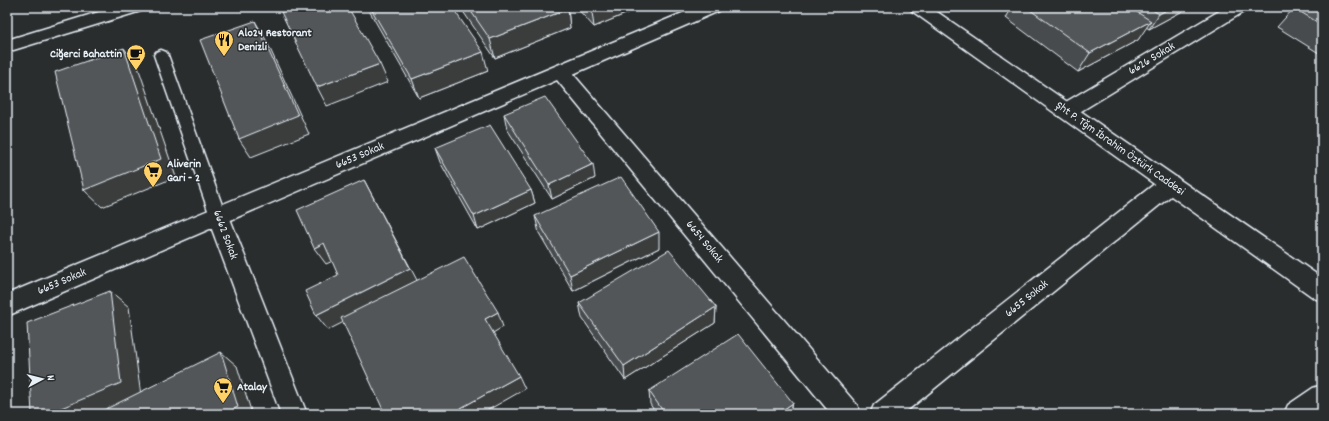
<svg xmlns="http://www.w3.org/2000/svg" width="1329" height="421" font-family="Dekko,sans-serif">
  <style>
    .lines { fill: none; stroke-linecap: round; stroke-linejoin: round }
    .service-casing { stroke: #e8f1f8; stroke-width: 3 }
    .minor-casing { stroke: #e8f1f8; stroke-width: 3 }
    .tertiary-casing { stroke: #e8f1f8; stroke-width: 3 }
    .secondary-casing { stroke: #e8f1f8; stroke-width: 3 }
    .primary-casing { stroke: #e8f1f8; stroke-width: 3 }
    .service { fill: #2a2d2e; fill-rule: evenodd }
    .minor { fill: #2a2d2e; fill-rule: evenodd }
    .tertiary { fill: #2a2d2e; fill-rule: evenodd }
    .secondary { fill: #2a2d2e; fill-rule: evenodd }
    .primary { fill: #2a2d2e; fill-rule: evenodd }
    .wall { fill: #474b4d; stroke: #e8f1f8 }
    .shaded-wall { fill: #3a3d3e; stroke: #e8f1f8 }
    .building { fill: #535759; stroke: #e8f1f8 }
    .labels { text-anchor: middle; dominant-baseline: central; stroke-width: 3; stroke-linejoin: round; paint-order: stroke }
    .poi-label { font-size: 12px; font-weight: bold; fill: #e8f1f8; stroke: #2a2d2e; text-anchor: start }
    .street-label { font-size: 12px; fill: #e8f1f8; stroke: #2a2d2e }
  </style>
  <rect width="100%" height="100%" fill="#2a2d2e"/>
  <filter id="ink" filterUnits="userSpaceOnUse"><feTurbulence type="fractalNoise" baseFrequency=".025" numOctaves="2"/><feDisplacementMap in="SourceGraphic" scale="8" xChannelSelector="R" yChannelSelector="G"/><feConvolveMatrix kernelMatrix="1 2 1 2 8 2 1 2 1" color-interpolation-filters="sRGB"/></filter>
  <g filter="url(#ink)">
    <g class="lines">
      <defs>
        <polygon id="service" points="161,50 166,52 168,55 226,216 224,221 218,223 212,221 210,216 154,55 156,52"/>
        <g id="minor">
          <polygon points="697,7 722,7 719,11 573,74 857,405 861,414 831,414 557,80 7,316 7,294"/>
          <polygon points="1226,7 1248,7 1245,11 1073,116 1066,118 1059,116 1056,111 1059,106"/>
          <polygon points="1170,176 1178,178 1181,184 1178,190 903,414 870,414 874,405 1162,178"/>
          <polygon points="1322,385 1322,412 1319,414 1284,414 1288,405 1313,388"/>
        </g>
        <polygon id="tertiary" points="218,207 226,210 229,216 307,414 281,414 207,216 210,210"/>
        <polygon id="secondary" points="909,7 930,7 1322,278 1322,301 1314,298 912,11"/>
        <polygon id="primary" points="115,7 144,7 141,11 7,52 7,40"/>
      </defs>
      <use href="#service" class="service-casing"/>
      <use href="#minor" class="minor-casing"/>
      <use href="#tertiary" class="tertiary-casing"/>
      <use href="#secondary" class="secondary-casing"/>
      <use href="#primary" class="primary-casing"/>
      <use href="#service" class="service"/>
      <use href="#minor" class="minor"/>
      <use href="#tertiary" class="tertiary"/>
      <use href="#secondary" class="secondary"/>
      <use href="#primary" class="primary"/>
    </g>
    <g class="wall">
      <polygon points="367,7 452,7 488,71 419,98"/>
      <polygon points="460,7 566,7 568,9 570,28 495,58"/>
      <polygon points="576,7 642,7 594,27"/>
      <polygon points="1012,7 1190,7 1149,29 1146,27 1138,40 1078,72 1006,18"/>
      <polygon points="1322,7 1322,55 1277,27 1294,8"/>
      <polygon points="504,114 595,178 552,199 507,129"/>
      <polygon points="435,148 531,190 535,203 478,230 440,162"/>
      <polygon points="535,216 659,248 573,291 539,233"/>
      <polygon points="579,303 716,307 715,323 625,380 582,318"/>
      <polygon points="649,391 793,403 789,414 656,414 650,404"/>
    </g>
    <g class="shaded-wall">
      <polygon points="605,7 642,7 594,27 592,12"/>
      <polygon points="1172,7 1190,7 1149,29 1159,14"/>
      <polygon points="568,9 570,28 495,58 490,39"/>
      <polygon points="255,21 266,40 309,134 251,157 239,139"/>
      <polygon points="1151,21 1138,40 1078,72 1090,53"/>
      <polygon points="124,48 138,67 176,177 102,207 84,190"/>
      <polygon points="483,52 488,71 419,98 412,79"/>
      <polygon points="380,64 388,82 327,106 317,87"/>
      <polygon points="593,164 595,178 552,199 549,185"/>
      <polygon points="364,180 419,284 328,330 316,315 410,268"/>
      <polygon points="531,190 535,203 478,230 474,216"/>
      <polygon points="659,232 659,248 573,291 570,275"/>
      <polygon points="324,243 335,260 326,264 314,248"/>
      <polygon points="110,291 129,307 141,396 100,414 47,414"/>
      <polygon points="716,307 715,323 625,380 624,366"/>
      <polygon points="498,312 503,327 491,334 485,319"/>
      <polygon points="221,352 237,366 252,414 223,414"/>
      <polygon points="519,376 525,389 481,414 450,414"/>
      <polygon points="793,403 789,414 777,414"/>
    </g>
    <g class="building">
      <polygon points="295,7 348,7 380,64 317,87 281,12"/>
      <polygon points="370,7 452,7 483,52 412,79"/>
      <polygon points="468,7 566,7 568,9 490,39"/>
      <polygon points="588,7 605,7 592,12"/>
      <polygon points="1026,7 1129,7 1151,21 1090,53"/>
      <polygon points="1148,7 1172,7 1159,14"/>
      <polygon points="1296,7 1322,7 1322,25 1294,8"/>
      <polygon points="255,21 298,115 239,139 200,40"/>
      <polygon points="124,48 161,159 84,190 55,72"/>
      <polygon points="545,97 593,164 549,185 504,114"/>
      <polygon points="490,125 531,190 474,216 435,148"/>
      <polygon points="621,177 659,232 570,275 535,216"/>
      <polygon points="364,180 410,268 316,315 305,291 338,275 324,243 314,248 297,210"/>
      <polygon points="669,250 716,307 624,366 579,303"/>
      <polygon points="464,257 498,312 485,319 519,376 450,414 385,414 341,318"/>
      <polygon points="110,291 121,383 47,414 32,414 27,323"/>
      <polygon points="738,334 793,403 777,414 665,414 649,391"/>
      <polygon points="221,352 238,407 223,414 102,414 102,411"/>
    </g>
  </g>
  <defs>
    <symbol id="restaurant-pin" viewBox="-11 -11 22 30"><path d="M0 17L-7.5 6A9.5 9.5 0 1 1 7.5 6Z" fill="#ffd166" stroke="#2a2d2e"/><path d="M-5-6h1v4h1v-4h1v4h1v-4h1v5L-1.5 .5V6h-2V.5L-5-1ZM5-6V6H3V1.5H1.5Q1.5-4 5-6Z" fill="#111"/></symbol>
    <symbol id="cafe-pin" viewBox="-11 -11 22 30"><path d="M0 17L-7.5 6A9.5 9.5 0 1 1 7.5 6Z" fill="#ffd166" stroke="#2a2d2e"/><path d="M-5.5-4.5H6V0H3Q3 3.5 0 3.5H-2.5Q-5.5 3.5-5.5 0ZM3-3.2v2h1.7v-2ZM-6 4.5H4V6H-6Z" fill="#111"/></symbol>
    <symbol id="supermarket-pin" viewBox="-11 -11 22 30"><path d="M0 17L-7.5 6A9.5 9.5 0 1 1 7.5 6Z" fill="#ffd166" stroke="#2a2d2e"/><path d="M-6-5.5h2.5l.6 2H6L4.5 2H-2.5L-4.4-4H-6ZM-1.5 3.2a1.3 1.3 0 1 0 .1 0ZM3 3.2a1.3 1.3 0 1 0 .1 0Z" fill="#111"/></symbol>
  </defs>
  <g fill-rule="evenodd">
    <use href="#restaurant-pin" x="213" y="29" width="22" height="30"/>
    <use href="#cafe-pin" x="125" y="43" width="22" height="30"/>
    <use href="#supermarket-pin" x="142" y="160" width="22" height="30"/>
    <use href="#supermarket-pin" x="212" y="376" width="22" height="30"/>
  </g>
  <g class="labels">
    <g class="poi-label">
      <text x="238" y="33">Alo24 Restorant<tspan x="238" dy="14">Denizli</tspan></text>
      <text x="122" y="54" text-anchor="end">Ciğerci Bahattin</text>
      <text x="167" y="164">Aliverin<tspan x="167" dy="14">Gari - 2</tspan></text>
      <text x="237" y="387">Atalay</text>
    </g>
    <g class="street-label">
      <text transform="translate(1152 59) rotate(-31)">6626 Sokak</text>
      <text transform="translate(1120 149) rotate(35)">Şht P. Tğm İbrahim Öztürk Caddesi</text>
      <text transform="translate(360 156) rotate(-23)">6653 Sokak</text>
      <text transform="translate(225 235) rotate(70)">6662 Sokak</text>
      <text transform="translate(704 242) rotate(50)">6654 Sokak</text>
      <text transform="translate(62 282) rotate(-23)">6653 Sokak</text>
      <text transform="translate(1027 299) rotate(-39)">6655 Sokak</text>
    </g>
  </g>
  <rect width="1329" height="421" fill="none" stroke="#2a2d2e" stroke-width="24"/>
  <rect x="12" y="12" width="1305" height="397" fill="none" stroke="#e8f1f8" stroke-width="1.5" filter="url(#ink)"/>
  <g transform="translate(42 379) rotate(83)" stroke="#2a2d2e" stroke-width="3" paint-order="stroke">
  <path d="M0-3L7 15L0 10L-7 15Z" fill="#e8f1f8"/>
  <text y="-6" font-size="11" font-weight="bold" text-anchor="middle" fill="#e8f1f8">N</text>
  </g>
</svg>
